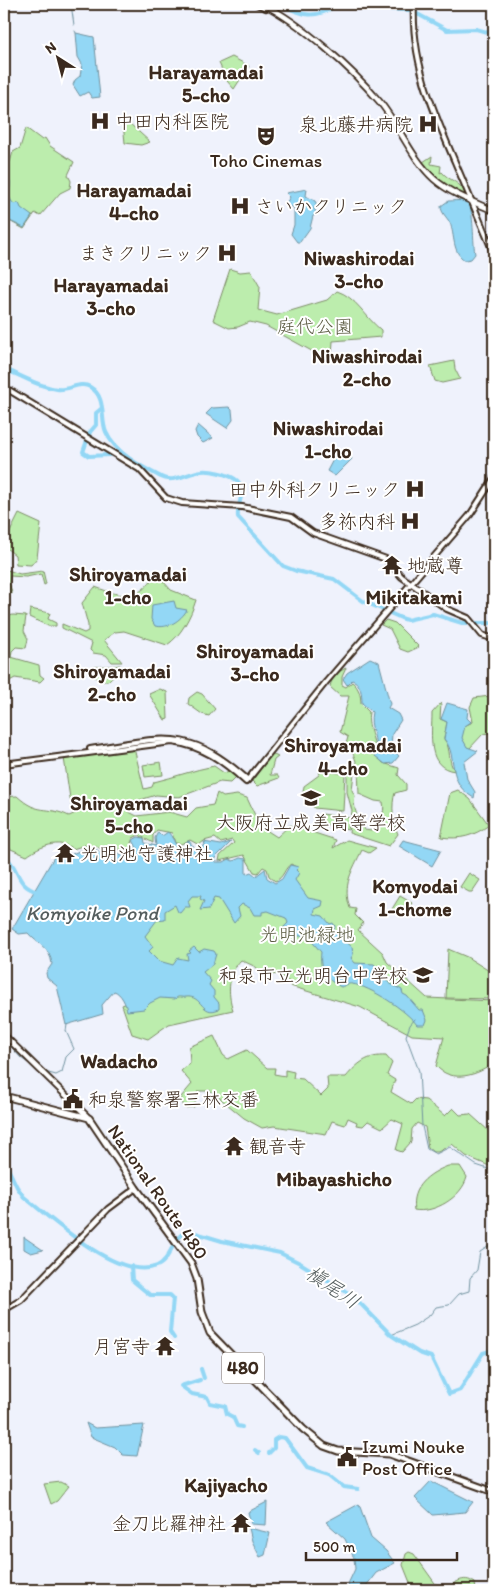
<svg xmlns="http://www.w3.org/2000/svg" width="498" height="1594" font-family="Itim,'Klee One',sans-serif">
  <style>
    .green { fill: #bcedad; stroke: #7c8c66 }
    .water { fill: #93d7f5; stroke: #70929f }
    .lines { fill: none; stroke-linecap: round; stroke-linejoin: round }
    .stream { stroke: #70929f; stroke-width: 1 }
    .river { stroke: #93d7f5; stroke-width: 4 }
    .secondary-casing { stroke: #3b2a1e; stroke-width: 8 }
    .primary-casing { stroke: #3b2a1e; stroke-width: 8 }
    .trunk-casing { stroke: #3b2a1e; stroke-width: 9 }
    .secondary { stroke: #fff; stroke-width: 4 }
    .primary { stroke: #fff; stroke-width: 4.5 }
    .trunk { stroke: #fff; stroke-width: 5 }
    .labels { text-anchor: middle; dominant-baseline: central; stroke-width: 4; stroke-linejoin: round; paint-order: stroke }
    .shield { fill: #fff; stroke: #766a62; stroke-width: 1 }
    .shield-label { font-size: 18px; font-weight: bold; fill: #3b2a1e }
    .poi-label { font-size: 19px; fill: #3b2a1e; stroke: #fff; text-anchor: start }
    .park-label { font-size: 19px; fill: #5b5b42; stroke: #fff }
    .street-label { font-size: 19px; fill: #3b2a1e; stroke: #fff }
    .neighbourhood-label { font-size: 20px; font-weight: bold; fill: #3b2a1e; stroke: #fff }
    .water-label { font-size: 20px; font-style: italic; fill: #555e5e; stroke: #fff }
  </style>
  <rect width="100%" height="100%" fill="#eff2fc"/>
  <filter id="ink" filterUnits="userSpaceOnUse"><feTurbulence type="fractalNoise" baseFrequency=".02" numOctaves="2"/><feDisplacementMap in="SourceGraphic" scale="10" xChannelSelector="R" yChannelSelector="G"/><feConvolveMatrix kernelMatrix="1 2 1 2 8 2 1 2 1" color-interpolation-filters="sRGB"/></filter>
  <g filter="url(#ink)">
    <g class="green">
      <polygon points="232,57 249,66 234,89 227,81 219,63"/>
      <polygon points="123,123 129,123 150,142 141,145 125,143"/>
      <polygon points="26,128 42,140 45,138 50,146 74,162 68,175 71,181 70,188 60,193 40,216 35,213 24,229 4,218 4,166 5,162 10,162 13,152 20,148"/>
      <path d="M432 156 431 164 441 166 440 173 442 172C449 181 460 181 465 193L463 195C447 187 434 177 423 162Z"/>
      <path d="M230 269 240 272 251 271 260 287 258 310 277 315 327 300 337 291C356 297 365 317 381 330V337L333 341 332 356 319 355 266 326 250 322 238 327 229 328 213 320Z"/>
      <polygon points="454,361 455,369 460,379 442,383 435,381 430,366"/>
      <polygon points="19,514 41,524 37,558 31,565 16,564 15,555 6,548 9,539 8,536"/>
      <polygon points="4,569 20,574 43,571 46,584 44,585 41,574 26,577 10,576 9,582 12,593 6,593 5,591 4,596 4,574 7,575 7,573"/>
      <path d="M156 573 171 590 196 600C191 616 181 636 167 645L124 631 115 632 104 640 122 662H112L106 655 93 653 90 650 92 643 62 628V624L84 633 88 631V625L82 603 95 587C124 597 138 603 156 573Z"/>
      <polygon points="30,609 50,613 48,619 56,623 56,626 48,626 29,617"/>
      <polygon points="13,615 26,616 24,631 28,639 26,648 16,647 12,651 11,657 39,665 40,675 44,678 40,682 15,678 4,684 4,617"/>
      <polygon points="386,620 395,623 419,647 408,652 400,649 390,629 381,625"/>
      <path d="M120 665 122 667 108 681H99L91 672 92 668C100 665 110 667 120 665Z"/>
      <path d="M346 668 342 677V685L346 687 352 682C359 687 361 696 361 704L369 712C366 727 376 740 376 756L383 763 399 768 398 775 406 784V790L395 793C391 804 393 824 398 834L389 846 349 833 352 811 347 792V774L351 770 354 773 352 790 355 796C352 809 359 819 364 830L372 831C379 820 386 815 383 802L375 801 359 794C358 773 360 760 346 744L348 737 340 732 349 696H340L330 687C331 678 339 671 346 668Z"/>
      <polygon points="160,689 167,692 168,719 165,720 149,694"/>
      <polygon points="197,692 202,694 215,709 209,716 202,714 188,704 189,698"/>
      <polygon points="490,696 494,697 492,712 494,732 483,734 469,749 462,743 461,736 464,726 473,722 470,707 474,698"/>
      <path d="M441 703 440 719 447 722 444 739C452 749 447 762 455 771 426 768 432 735 432 713Z"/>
      <path d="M134 748 144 789 152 787 154 782C175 777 193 770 214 766L224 773 229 771 236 777 230 783 220 782 179 797 156 795 130 803 127 811 137 816 169 812 187 817 196 808 213 805 217 793 223 797 237 795 247 798 260 826 277 837 290 825 336 840 333 848 347 840 376 848 369 853 362 850C352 871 342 885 350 908L356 909 355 915 363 923 358 930 383 953 387 962 427 998 494 1001V1063C478 1075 452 1084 436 1066L444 1037 412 1035 360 1007 290 986 291 983 278 974 263 976 256 967 241 960C228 973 227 993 233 1010L169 1024 148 1039 132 1034 122 1005 127 1003 139 947 158 908 203 885 260 901 296 867 291 864C284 868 284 878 275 881L269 876 267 869 263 867 258 873 254 872 244 855 219 861 220 856 234 843 232 840 221 843 215 838 204 841 199 845 190 840 181 844 175 843 172 833 157 830 153 835V843L139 835 133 838 131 843 135 848 129 855 118 849 103 851 97 846 88 847 85 845 73 849C59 838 39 847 27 856L4 846V797L17 796C39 816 46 805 69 816L76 813 75 807 71 805 64 758Z"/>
      <polygon points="272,754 278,757 274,760 270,775 277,775 279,778 257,786 252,781"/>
      <polygon points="161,762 163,775 145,777 143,765"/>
      <polygon points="320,770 345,774 343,811 314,808 303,792 304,786 319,775"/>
      <path d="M458 790 470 799 489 825C474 836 460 840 441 837L450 793Z"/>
      <polygon points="322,814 350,818 348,830 320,823"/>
      <polygon points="469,873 480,880 472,892 469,892 460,887"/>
      <polygon points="400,896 412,903 403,916 392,909"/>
      <polygon points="448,949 467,957 494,974 493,999 446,998"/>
      <path d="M214 1036 223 1055 228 1059 247 1050 267 1068H275L274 1074 285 1076V1070L294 1072 293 1078 303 1079 321 1096 328 1089 327 1077H346C358 1063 367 1055 386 1056L392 1063 387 1075 395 1080 391 1092 411 1104 416 1099 426 1100 445 1116 453 1108 460 1115 470 1114 490 1132 494 1131V1168L466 1156 452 1144 438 1152H433L428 1148 425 1127 417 1123 412 1129 411 1142 402 1152 396 1150 403 1124 392 1119 382 1128 368 1121 363 1126 356 1125 357 1122 348 1118 345 1125 332 1121 326 1134 274 1126 262 1128 244 1118 211 1091H198L194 1107 184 1108 181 1097 192 1084 181 1071 190 1063 189 1047Z"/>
      <path d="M448 1166H460L467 1177C462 1197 434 1214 414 1210 410 1187 429 1173 448 1166Z"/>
      <polygon points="61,1482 69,1486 57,1501 51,1504 44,1484"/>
      <path d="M409 1552 414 1554 437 1586 443 1589C456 1584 462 1574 475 1583L476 1590H413L403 1565 406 1554Z"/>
    </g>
    <g class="water">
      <polygon points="76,33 94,37 100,97 92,98 88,92 80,96 73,85 75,80 80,76 82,64 78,57"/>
      <path d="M4 177H7L10 181C11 191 5 195 14 204L19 203 21 208 32 216 24 228 4 218Z"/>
      <polygon points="307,189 306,196 315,201 317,205 314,208 317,214 313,216 310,228 300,242 297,242 291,234 294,225 294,207 287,207 286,203 290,197 286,193"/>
      <path d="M448 201C453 201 463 199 468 203 474 209 473 245 475 254L471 259 465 260C452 253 455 235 450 223 447 217 441 213 441 206Z"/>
      <polygon points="229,407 232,410 233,420 227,428 206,414 212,408"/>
      <polygon points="198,425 213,438 203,443 197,437 195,431"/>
      <polygon points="347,452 352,459 335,476 327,471 336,454"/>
      <path d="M174 601 176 608 187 610C180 621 168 629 155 626L151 619 152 605Z"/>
      <path d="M370 658 379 662 390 704 388 708 398 714 401 720 392 734 391 747 399 756 393 763 385 764 375 756C379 739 368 727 372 712L362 703C362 694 361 683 352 680L347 685 343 679 347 673Z"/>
      <path d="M447 703 468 709 467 718 471 722 465 726 462 738 467 747 478 751 464 762 467 779 475 792 474 798C445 782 459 756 444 739L447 722 441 719Z"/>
      <path d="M158 832 162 836 168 832C172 836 176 845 179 851L187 850 186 842 189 841 195 849H200L205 845 204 842 221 845 231 842 215 858V862H224L229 859 233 861 240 858 246 859V874L251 872 256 876 265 869 267 878 275 883 282 879 290 865 299 867 296 870 299 873 295 880 308 898 323 901 322 906 315 909 314 914 323 916 330 924 333 923 335 926 334 931 352 947 353 955 351 958 355 963 374 964 389 983 402 990 403 994 407 996 419 1010H423L427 1020 425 1025H417C407 1011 370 986 352 984 348 983 345 986 341 987 325 979 319 970 321 952L307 936H296L291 928H283L288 923 286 918 268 911 262 912V915H254L250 908 242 904 238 908 240 916 234 923 219 899 214 898 209 909 200 910 204 901 200 899 201 896H192L188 901 190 907H185L180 913 178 912 175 905 165 911V919L157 920 145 936 153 947 149 951 159 961 173 965 178 958 188 960 187 954 191 953 189 951 194 947 199 952 204 949 214 951 216 954 213 964 203 972 211 981 209 985 214 991V997L219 1003V1009C201 1017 203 995 186 997 180 998 179 995 175 999L160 998 150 1003 144 1009 127 1011C126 1004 121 993 114 991L102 1005 103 1014 66 1025 57 986 47 978 46 973 52 964C50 947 37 944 28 933L19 934 12 929 54 857 62 854 66 857 81 850 85 852 93 847 105 856 114 851 127 858 133 856 137 848 133 840 138 837 144 838 145 843 156 846 155 838Z"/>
      <polygon points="403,840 441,850 432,866 399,846"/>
      <polygon points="24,1237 43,1250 31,1253 24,1249"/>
      <polygon points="86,1423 95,1428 144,1425 137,1456 123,1455 115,1447 91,1437"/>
      <polygon points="431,1481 473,1502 465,1512 433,1515 415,1498"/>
      <polygon points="267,1502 266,1525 251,1524 248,1512"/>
      <polygon points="359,1504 371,1538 386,1551 395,1563 376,1573 363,1590 350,1590 348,1584 355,1569 354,1558 345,1539 326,1522"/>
      <polygon points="249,1528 270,1533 265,1555 260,1557 252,1541"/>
    </g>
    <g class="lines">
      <g class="stream">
        <polyline points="71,4 74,25"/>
        <polyline points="75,31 76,33"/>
        <polyline points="415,1019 410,1025 406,1036 419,1071 422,1126 427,1149 436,1154 450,1147 476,1165 494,1171"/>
        <polyline points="4,1039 21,1058 38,1070"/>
        <polyline points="45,1072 56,1075 62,1072 66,1057 74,1049 66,1031 67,1025"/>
        <polyline points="391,1335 415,1325 430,1315 436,1307 449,1305 459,1294 469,1291 470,1278 477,1270 480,1252 494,1243"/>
      </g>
      <g class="river">
        <path d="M280 4C303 16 316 20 338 4"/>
        <polyline points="366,4 376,9 410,10 447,30 476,29 494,34"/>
        <path d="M4 369C21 375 38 387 57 389 68 391 80 381 90 387 107 397 100 418 106 432 115 453 142 467 161 477 174 484 189 472 202 471 211 470 227 474 235 479 249 487 236 505 238 517L283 566 296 571 334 579 363 601 401 618 407 620 433 614 462 623H494"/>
        <polyline points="102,408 96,413 96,425 90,432 83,452 89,456 109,455"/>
        <path d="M4 856C21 868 14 885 38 892"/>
        <path d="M4 1160 17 1187 24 1197C52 1219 119 1282 157 1266 172 1260 172 1234 189 1231L222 1241 280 1253 300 1263 353 1296 391 1335 419 1353 431 1357 449 1394 460 1390 483 1353 490 1351 494 1357"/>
        <polyline points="131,1266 132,1280 150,1295 170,1295 173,1298 170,1332 174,1338"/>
        <polyline points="201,1369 204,1378"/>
        <polyline points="200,1380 181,1386 192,1394 207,1397 210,1403 225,1406 227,1414 233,1417 237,1426 242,1427"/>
        <polyline points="255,1450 259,1453"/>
        <polyline points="269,1453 274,1448 274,1440 279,1437 285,1438 307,1468 329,1475 344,1487 358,1489"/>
      </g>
      <defs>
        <g id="secondary">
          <path d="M414 4C411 61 433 110 455 162 468 193 481 223 494 254"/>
          <polyline points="4,387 139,469 166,498 182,503 242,507 291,517 313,533 386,559 402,577 447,609 468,618 482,635 494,639"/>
          <path d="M90 749C165 738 187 726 248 780"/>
          <path d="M4 764 172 742C203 746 223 761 246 782L326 682 470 515 494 478"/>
          <polyline points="4,1035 87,1116"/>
          <polyline points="4,1310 21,1300 108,1209 136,1188"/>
        </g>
        <g id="primary">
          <polyline points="257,4 266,8"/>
          <path d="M263 4C302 24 351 68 379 101 399 125 411 158 434 179 451 194 474 202 494 211"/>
        </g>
        <polyline id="trunk" points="4,1096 89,1118 136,1188 191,1263 197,1279 202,1312 210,1333 303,1429 324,1446 338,1451 389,1454 494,1492"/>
      </defs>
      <use href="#secondary" class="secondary-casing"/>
      <use href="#primary" class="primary-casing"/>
      <use href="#trunk" class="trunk-casing"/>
      <use href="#secondary" class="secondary"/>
      <use href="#primary" class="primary"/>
      <use href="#trunk" class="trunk"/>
    </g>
  </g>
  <defs>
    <symbol id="hospital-bare" viewBox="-9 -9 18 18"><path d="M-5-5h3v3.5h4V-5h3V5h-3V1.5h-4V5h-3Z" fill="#3b2a1e" stroke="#fff" stroke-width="2.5" paint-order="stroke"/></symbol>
    <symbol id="theatre-bare" viewBox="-9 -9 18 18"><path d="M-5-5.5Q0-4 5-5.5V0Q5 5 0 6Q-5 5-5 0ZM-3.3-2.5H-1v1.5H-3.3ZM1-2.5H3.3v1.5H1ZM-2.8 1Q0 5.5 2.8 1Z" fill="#3b2a1e" stroke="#fff" stroke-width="2.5" paint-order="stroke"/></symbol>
    <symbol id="temple-bare" viewBox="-9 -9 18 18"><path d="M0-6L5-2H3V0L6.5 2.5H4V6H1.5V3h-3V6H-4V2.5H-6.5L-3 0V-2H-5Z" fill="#3b2a1e" stroke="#fff" stroke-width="2.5" paint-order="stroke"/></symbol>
    <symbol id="school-bare" viewBox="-9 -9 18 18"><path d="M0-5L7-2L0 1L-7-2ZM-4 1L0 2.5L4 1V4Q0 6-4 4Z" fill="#3b2a1e" stroke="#fff" stroke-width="2.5" paint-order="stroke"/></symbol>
    <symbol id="civic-bare" viewBox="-9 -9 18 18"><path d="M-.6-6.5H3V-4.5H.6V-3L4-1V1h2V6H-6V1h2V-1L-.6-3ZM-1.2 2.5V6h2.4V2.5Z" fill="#3b2a1e" stroke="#fff" stroke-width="2.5" paint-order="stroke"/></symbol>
  </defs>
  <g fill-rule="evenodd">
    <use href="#hospital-bare" x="86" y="107" width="28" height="28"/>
    <use href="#hospital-bare" x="414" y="110" width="28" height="28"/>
    <use href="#theatre-bare" x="252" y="122" width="28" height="28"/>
    <use href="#hospital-bare" x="226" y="192" width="28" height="28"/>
    <use href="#hospital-bare" x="213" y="239" width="28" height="28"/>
    <use href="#hospital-bare" x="401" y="475" width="28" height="28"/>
    <use href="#hospital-bare" x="396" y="507" width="28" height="28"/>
    <use href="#temple-bare" x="378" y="551" width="28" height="28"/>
    <use href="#school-bare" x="297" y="784" width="28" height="28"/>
    <use href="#temple-bare" x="51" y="839" width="28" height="28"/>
    <use href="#school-bare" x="409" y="961" width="28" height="28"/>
    <use href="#civic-bare" x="59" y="1085" width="28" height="28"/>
    <use href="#temple-bare" x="220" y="1132" width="28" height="28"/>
    <use href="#temple-bare" x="151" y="1332" width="28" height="28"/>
    <use href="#civic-bare" x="333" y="1443" width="28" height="28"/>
    <use href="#temple-bare" x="227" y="1509" width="28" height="28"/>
  </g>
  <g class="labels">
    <rect class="shield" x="222" y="1352.5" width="42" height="31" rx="4"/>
    <g class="shield-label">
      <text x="243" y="1368">480</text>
    </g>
    <g class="poi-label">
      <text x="115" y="121">中田内科医院</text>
      <text x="413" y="124" text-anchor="end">泉北藤井病院</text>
      <text x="266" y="160" text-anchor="middle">Toho Cinemas</text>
      <text x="255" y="206">さいかクリニック</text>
      <text x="212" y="253" text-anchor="end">まきクリニック</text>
      <text x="400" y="489" text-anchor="end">田中外科クリニック</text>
      <text x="395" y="521" text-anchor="end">多祢内科</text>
      <text x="407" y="565">地蔵尊</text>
      <text x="311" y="822" text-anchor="middle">大阪府立成美高等学校</text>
      <text x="80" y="853">光明池守護神社</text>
      <text x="408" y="975" text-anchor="end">和泉市立光明台中学校</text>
      <text x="88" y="1099">和泉警察署三林交番</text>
      <text x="249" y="1146">観音寺</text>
      <text x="150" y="1346" text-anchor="end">月宮寺</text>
      <text x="362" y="1446">Izumi Nouke<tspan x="362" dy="22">Post Office</tspan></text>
      <text x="226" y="1523" text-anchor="end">金刀比羅神社</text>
    </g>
    <g class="park-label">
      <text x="315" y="326">庭代公園</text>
      <text x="307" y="934">光明池緑地</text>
    </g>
    <g class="street-label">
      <text transform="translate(158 1192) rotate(55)">National Route 480</text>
    </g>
    <g class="neighbourhood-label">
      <text x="206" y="72">Harayamadai<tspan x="206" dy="23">5-cho</tspan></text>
      <text x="134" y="190">Harayamadai<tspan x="134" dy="23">4-cho</tspan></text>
      <text x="359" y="258">Niwashirodai<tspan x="359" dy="23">3-cho</tspan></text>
      <text x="111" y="285">Harayamadai<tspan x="111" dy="23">3-cho</tspan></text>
      <text x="367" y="356">Niwashirodai<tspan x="367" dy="23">2-cho</tspan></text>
      <text x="328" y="428">Niwashirodai<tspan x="328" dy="23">1-cho</tspan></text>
      <text x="128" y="574">Shiroyamadai<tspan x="128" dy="23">1-cho</tspan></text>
      <text x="414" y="597">Mikitakami</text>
      <text x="255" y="651">Shiroyamadai<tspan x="255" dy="23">3-cho</tspan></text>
      <text x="112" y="671">Shiroyamadai<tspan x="112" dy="23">2-cho</tspan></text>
      <text x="343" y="745">Shiroyamadai<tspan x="343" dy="23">4-cho</tspan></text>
      <text x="129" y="803">Shiroyamadai<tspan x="129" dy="23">5-cho</tspan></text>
      <text x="415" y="886">Komyodai<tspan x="415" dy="23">1-chome</tspan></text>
      <text x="119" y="1061">Wadacho</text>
      <text x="334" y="1179">Mibayashicho</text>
      <text x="226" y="1485">Kajiyacho</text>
    </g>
    <g class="water-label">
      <text x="92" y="913">Komyoike Pond</text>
      <text transform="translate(333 1287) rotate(34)">槇尾川</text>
    </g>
  </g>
  <rect width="498" height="1594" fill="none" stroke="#fff" stroke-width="20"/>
  <rect x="10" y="10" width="478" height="1574" fill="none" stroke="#3b2a1e" stroke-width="2" filter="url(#ink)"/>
  <g transform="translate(58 58) rotate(324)" stroke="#ffffff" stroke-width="4" paint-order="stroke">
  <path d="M0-4L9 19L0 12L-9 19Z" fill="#3b2a1e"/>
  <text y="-8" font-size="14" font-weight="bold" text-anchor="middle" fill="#3b2a1e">N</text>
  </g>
  <path d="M306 1552v8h151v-8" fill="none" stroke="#3b2a1e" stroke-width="2.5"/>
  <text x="313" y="1552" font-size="15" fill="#3b2a1e" stroke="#ffffff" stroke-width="4" paint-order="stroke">500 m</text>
</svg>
